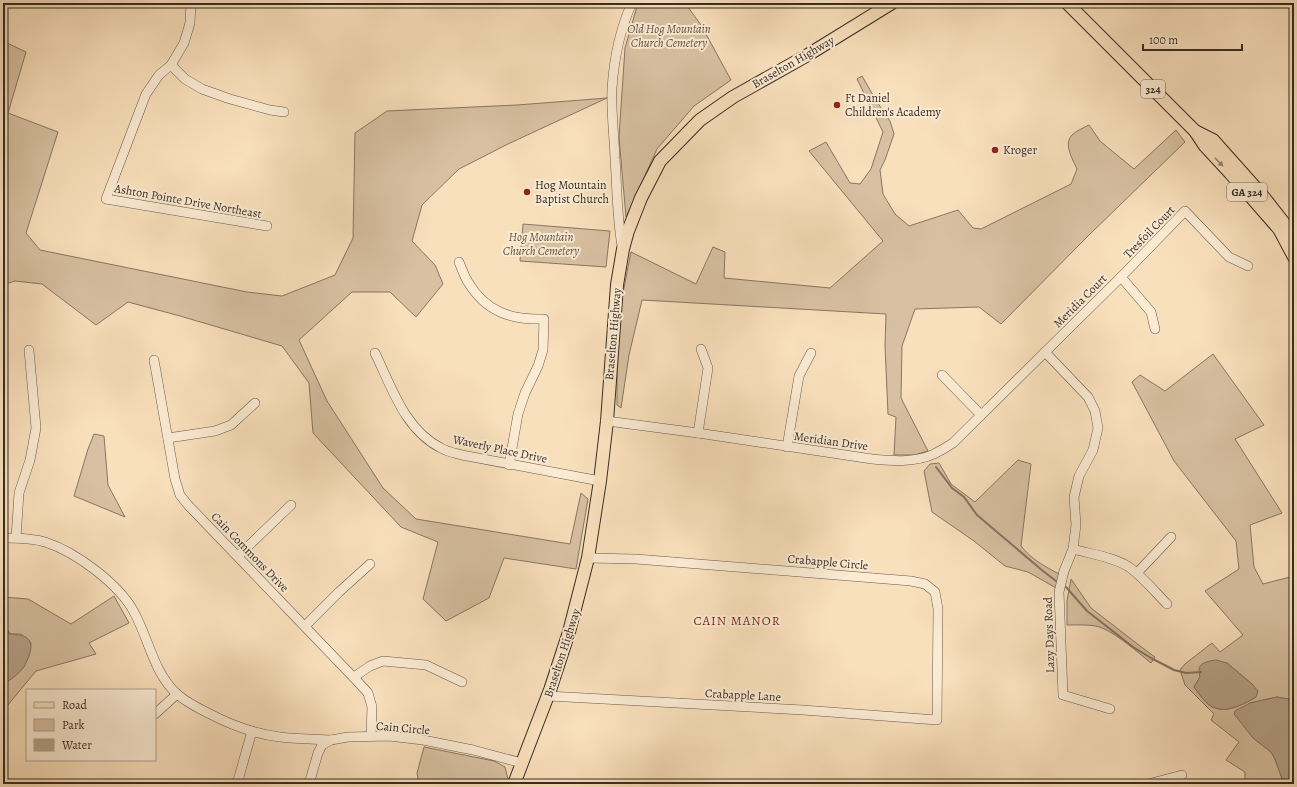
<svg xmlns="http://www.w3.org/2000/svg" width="1297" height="787" font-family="Alegreya,serif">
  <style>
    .green { fill: #d8c1a2; stroke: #887664; fill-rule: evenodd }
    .water { fill: #b7a389; stroke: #847361 }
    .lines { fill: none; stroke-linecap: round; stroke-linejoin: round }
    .stream { stroke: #847361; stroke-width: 2 }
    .minor-casing { stroke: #68594b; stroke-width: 10 }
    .major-casing { stroke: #372c25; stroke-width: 14 }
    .minor { stroke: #fbebd3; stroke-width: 9 }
    .major { stroke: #f9e0bc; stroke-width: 12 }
    .oneway { fill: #988670 }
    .poi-dot { fill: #8f2418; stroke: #fbebd3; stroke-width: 1.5 }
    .labels { text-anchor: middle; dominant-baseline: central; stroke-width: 4; stroke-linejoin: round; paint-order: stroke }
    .shield { fill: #fbebd3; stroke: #726559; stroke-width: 1 }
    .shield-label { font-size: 11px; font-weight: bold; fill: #372c25 }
    .park-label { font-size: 12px; font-style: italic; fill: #5f5144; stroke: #fbebd3 }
    .street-label { font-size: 12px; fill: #372c25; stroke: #fbebd3 }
    .poi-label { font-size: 12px; fill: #372c25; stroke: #fbebd3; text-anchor: start }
    .neighbourhood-label { font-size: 13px; letter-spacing: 1px; fill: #7a1f14; stroke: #fbebd3 }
  </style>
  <rect width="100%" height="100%" fill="#f9e0bc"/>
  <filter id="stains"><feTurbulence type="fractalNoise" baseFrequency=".005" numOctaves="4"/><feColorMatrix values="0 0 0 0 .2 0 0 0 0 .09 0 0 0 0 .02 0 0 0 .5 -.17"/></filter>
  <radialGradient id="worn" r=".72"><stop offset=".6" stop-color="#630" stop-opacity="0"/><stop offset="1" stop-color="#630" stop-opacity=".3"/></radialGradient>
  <g class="green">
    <polygon points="638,3 685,3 701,25 731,80 694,106 657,149 626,217 619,137 625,48"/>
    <polygon points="3,41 26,52 8,113 58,132 26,233 40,250 247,292 282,296 335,275 353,238 355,133 387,111 517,105 607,98 508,144 459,169 422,205 412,241 435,265 443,284 416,317 390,292 352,292 299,340 327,401 383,488 416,519 570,544 581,493 588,499 576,569 504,558 489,598 446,621 423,599 438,542 401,527 313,433 309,383 282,346 180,316 128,302 96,325 42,284 15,281 3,285"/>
    <path d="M862 76 877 102 890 121 894 134 885 160 880 170 883 194 895 214 909 226 958 210 973 228 981 229 1071 184 1077 169C1073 160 1063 144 1072 135 1076 131 1083 128 1089 125L1100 141 1134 169 1176 130 1185 142 1089 235 1001 324 979 307 915 309 902 346 901 398 928 451 914 455H894L896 417 888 414 885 346 886 314 642 300 629 355 621 408 617 405V353L623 293 631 252 696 284 713 247 725 252 724 278 830 288 883 241 809 151 826 142 850 183 860 184 871 169 883 132 857 79Z"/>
    <polygon points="523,224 610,231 606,267 520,261"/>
    <path d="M1213 354 1264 425 1235 439 1282 513 1250 525 1254 567 1263 584 1294 576V693L1292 700 1277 697 1250 703 1247 728 1253 738 1271 752 1275 759 1284 784H1245V772L1226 760 1239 742 1211 720 1214 714 1185 685 1180 670 1185 664 1212 643 1220 652 1243 635 1205 591 1239 569 1236 541 1174 461 1132 382 1140 375 1165 391ZM1227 663 1252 684 1256 697C1242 705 1223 716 1208 704 1203 700 1198 692 1194 687L1200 677V675Z"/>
    <polygon points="94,434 104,436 108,485 125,517 74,496 88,449"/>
    <path d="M1018 460 1031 464 1021 546C1031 559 1044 566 1059 574L1056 588 1028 572 1005 566 974 541 932 512 924 471 930 464 939 463 951 484 975 502Z"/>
    <path d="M1071 579 1091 608 1140 646 1155 657 1151 663C1136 651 1120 636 1102 628 1094 624 1077 625 1067 625V601Z"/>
    <path d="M114 596 129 623 89 643 96 654 36 671 3 711C3 703 1 691 5 683 8 679 12 679 15 676 26 665 30 658 31 643L21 634H10L7 629 3 630V597L28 599 71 624Z"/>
    <polygon points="424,747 494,761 505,767 508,779 506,784 419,784 417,773"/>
  </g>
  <g class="water">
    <path d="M7 629 10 634C26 635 35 638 29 656 27 659 26 664 24 667 21 670 18 674 15 676 9 681 6 682 3 689V630Z"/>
    <path d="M1216 660 1227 663 1252 684 1258 691 1256 697C1242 705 1223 716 1208 704 1203 700 1198 692 1194 687L1200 677C1200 675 1199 673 1199 670 1199 662 1210 661 1216 660Z"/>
    <polygon points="1277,697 1294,700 1294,784 1284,784 1275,759 1271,752 1253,738 1234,714 1235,711 1250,703"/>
  </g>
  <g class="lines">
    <g class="stream">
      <polyline points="936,467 952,488 964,497 977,515 1043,571 1056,581"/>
      <polyline points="1066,587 1087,611 1133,647 1151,658 1174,670 1186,673 1201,672"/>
    </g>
    <defs>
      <g id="minor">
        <polyline points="191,3 190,23 184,43 171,65 159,75 146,94 106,199 267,226"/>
        <polyline points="171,65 185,79 202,89 230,99 270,110 284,112"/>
        <path d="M622 246C617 217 617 188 615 158 614 135 611 111 612 88 614 60 620 29 632 3"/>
        <path d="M459 262C462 269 464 276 468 282 486 312 511 320 544 319L543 350 538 366 525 393 518 414 509 465"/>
        <polyline points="1121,277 1151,312 1155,329"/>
        <polyline points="1045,352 1088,397 1095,411 1098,428 1093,450 1079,476 1074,497 1076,525 1073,549 1064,571 1059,592 1063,695 1110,709"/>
        <path d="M375 353C392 388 405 430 441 448 448 452 455 453 462 455L600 481"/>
        <polyline points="154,360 175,479 180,495 188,505 357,681 368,693 372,707 371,736"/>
        <polyline points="942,375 981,415"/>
        <path d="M607 421 698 433 872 459C892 461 914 463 934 454 940 451 947 447 953 443L1121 277 1185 211 1229 257 1248 266"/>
        <polyline points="698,433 708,368 701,349"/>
        <polyline points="168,438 215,431 231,425 255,403"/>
        <polyline points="787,447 799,376 811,353"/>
        <path d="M3 538C17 538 32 538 45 542 76 552 119 584 134 612 149 639 153 672 177 694 186 702 198 708 208 713 231 725 254 734 280 737 297 739 314 739 331 740"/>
        <polyline points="16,538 19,493 30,460 36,428 29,350"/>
        <path d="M1073 549C1090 554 1114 557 1129 567 1143 577 1155 592 1167 604"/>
        <polyline points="238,556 291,505"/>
        <polyline points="1137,573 1171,537"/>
        <polyline points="305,626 339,592 370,564"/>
        <polyline points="354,677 370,666 383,661 426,665 462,682"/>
        <polyline points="548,696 803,710 937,720 938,609 935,592 925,584 911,581 636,559 588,558"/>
        <polyline points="155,714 177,694"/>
        <polyline points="237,784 252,731"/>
        <polyline points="309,784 318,753 322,745 331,740 348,737 389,736 423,740 473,750 522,763"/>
        <polyline points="1148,784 1182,775"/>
      </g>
      <g id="major">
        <polyline points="1067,3 1195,131 1205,146 1230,173 1279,229 1294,257"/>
        <polyline points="1195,131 1213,140 1262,195 1294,236"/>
        <polyline points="514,784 550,690 569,632 588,558 600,481 607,421 617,285 623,249 628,231 641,198 660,161 700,120 733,97 806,56 892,3"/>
      </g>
    </defs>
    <use href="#minor" class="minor-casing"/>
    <use href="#major" class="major-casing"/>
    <use href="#minor" class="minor"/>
    <use href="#major" class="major"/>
  </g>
  <defs><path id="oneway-solid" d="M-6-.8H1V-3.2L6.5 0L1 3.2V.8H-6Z"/></defs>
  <use class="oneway" href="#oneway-solid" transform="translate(1219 162) rotate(46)"/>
  <g class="poi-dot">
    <circle cx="837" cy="105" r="4"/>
    <circle cx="995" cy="150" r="4"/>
    <circle cx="527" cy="192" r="4"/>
  </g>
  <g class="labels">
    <g class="shield">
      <rect x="1141" y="80" width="24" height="18" rx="3"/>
      <rect x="1227" y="183" width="40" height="18" rx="3"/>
    </g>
    <g class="shield-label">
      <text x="1153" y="89">324</text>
      <text x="1247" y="192">GA 324</text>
    </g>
    <g class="park-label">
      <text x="669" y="29">Old Hog Mountain<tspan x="669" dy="14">Church Cemetery</tspan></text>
      <text x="541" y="237">Hog Mountain<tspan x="541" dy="14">Church Cemetery</tspan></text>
    </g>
    <g class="street-label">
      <text transform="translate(793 62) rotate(-30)">Braselton Highway</text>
      <text transform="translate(188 201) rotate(10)">Ashton Pointe Drive Northeast</text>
      <text transform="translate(1149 232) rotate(-46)">Tresfoil Court</text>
      <text transform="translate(1080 301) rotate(-45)">Meridia Court</text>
      <text transform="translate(613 334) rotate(-85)">Braselton Highway</text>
      <text transform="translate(831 441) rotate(8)">Meridian Drive</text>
      <text transform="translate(500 449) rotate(12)">Waverly Place Drive</text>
      <text transform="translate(250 552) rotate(46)">Cain Commons Drive</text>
      <text transform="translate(828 562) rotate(5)">Crabapple Circle</text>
      <text transform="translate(1049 635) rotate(-92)">Lazy Days Road</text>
      <text transform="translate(562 653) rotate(-72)">Braselton Highway</text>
      <text transform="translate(743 695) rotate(3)">Crabapple Lane</text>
      <text transform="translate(403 728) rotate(5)">Cain Circle</text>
    </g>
    <g class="poi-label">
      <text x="845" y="98">Ft Daniel<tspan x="845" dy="14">Children's Academy</tspan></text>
      <text x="1003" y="150">Kroger</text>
      <text x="535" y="185">Hog Mountain<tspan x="535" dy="14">Baptist Church</tspan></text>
    </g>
    <g class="neighbourhood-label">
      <text x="737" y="620">CAIN MANOR</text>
    </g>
  </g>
  <rect width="1297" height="787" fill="none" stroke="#f9e0bc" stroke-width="16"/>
  <rect x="4" y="4" width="1289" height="779" fill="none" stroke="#372c25" stroke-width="2"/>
  <rect x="8" y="8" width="1281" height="771" fill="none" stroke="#372c25"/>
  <rect x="26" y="689" width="130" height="72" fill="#fbebd3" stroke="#ad9f8d"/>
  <rect x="34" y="702" width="20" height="6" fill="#f9e0bc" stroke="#ad9f8d"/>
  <text x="62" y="709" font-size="12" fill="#372c25">Road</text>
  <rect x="34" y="719" width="20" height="12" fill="#d8c1a2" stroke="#ad9f8d"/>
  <text x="62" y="729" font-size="12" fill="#372c25">Park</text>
  <rect x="34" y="739" width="20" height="12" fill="#b7a389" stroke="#ad9f8d"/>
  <text x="62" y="749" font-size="12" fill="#372c25">Water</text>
  <path d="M1143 44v6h99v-6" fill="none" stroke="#372c25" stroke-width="2"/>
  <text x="1149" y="44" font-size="12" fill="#372c25" stroke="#fbebd3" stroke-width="3" paint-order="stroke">100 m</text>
  <rect width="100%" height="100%" filter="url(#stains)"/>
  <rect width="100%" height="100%" fill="url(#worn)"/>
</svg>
